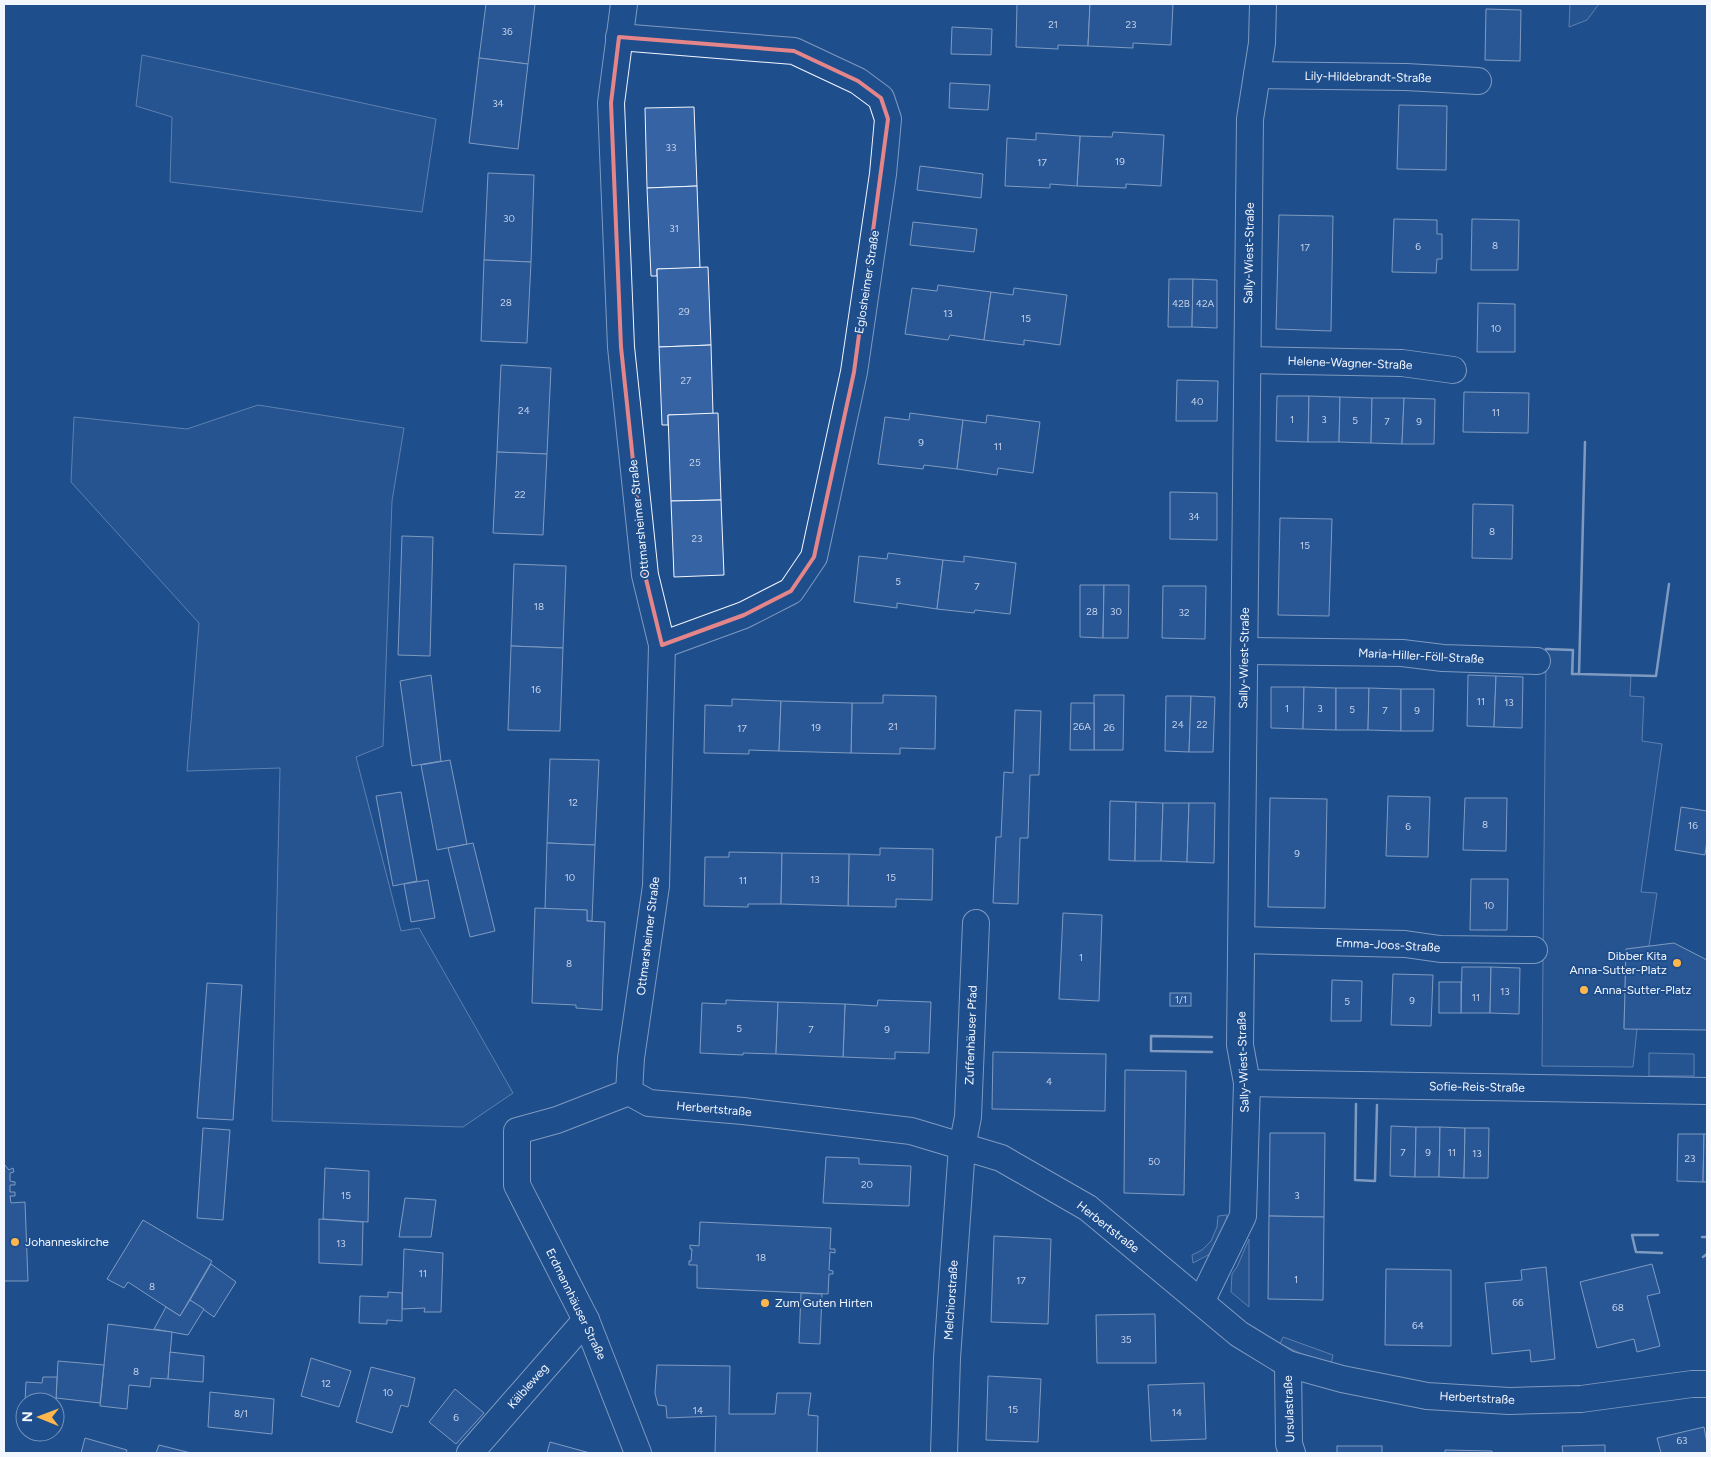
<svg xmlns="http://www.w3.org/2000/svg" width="1711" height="1457" font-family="Figtree,sans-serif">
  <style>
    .built { fill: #305b95; stroke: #a8bbd7 }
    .building { fill: #3563a3; stroke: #f2f6ff }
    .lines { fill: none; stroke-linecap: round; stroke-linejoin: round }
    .street-casing { stroke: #f2f6ff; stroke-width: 28 }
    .street { stroke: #1f4e8c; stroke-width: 26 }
    .wall { stroke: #f2f6ff; stroke-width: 2.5 }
    .marked { fill: none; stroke: #e38589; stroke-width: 4; stroke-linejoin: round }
    .poi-dot { fill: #ffb74d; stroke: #1f4e8c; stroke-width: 2 }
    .labels { text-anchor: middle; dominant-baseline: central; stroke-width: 4; stroke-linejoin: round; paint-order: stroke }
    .number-label { font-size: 10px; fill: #c3d1e8 }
    .street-label { font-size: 12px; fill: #f2f6ff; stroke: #1f4e8c }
    .poi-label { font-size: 12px; fill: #f2f6ff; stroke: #1f4e8c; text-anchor: start }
  </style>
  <rect width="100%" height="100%" fill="#1f4e8c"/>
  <g class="built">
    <polygon points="1570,4 1599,4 1587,20 1569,27"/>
    <polygon points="142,55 436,119 422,212 170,182 172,117 136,106"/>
    <polygon points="258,405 404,428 392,501 383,746 356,757 401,931 419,928 513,1093 463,1127 272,1121 280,768 187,771 199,623 71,482 74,417 187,429"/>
    <polygon points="1546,649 1573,650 1573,674 1631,675 1630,696 1644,697 1642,741 1662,744 1641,892 1657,893 1649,946 1626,950 1624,1028 1637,1029 1633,1067 1542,1066"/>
    <polygon points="1649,1053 1694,1054 1694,1076 1649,1076"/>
    <polygon points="1227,1215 1225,1230 1218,1245 1208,1255 1193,1263 1192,1255 1202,1250 1211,1241 1217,1227 1218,1216"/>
    <polygon points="1249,1239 1249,1307 1231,1292 1232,1274 1237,1267"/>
    <polygon points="1283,1337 1333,1355 1331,1364 1302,1354 1280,1344"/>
  </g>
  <g class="building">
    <polygon points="486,4 535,4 528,64 479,58"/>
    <polygon points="1017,4 1090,4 1088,46 1058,45 1058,49 1016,47"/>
    <polygon points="1090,4 1173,4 1171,45 1133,43 1133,48 1088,46"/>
    <polygon points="1486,9 1521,10 1520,61 1485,60"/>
    <polygon points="952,27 992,29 991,55 951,54"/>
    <polygon points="479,58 528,64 518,149 469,143"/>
    <polygon points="950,83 990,85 988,110 949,108"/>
    <polygon points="1399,105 1447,106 1446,170 1397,169"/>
    <polygon points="694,107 697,186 647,188 645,108"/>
    <polygon points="1113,132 1164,135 1161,186 1126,184 1126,188 1077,186 1080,136 1112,137"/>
    <polygon points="1036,133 1080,136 1077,186 1050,184 1050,188 1005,186 1007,138 1036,140"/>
    <polygon points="920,166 983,174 981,198 917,190"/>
    <polygon points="488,173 534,175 531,262 484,260"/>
    <polygon points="697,186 700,268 657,269 657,276 651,276 647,188"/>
    <polygon points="1279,215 1333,216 1331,331 1276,329"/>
    <polygon points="1394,219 1437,220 1437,234 1442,234 1442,259 1437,259 1436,273 1392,272"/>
    <polygon points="1472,219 1519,220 1518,270 1471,270"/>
    <polygon points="913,222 977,229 974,252 910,245"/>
    <polygon points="484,260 531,262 527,343 481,341"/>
    <polygon points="708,267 711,345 659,347 657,269"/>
    <polygon points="1169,279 1193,279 1192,327 1168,327"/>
    <polygon points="1193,279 1217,280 1217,328 1192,327"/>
    <polygon points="938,285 991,292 984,340 950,335 948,340 905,334 912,288 937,291"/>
    <polygon points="1014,288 1067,295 1060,345 1024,340 1024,345 984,340 991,292 1013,295"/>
    <polygon points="1478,303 1515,304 1515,352 1477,352"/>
    <polygon points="711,345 713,414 668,415 668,425 662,425 659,347"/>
    <polygon points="501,365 551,368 547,454 497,452"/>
    <polygon points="1177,380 1218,381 1217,421 1176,421"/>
    <polygon points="1464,392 1529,393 1528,433 1463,432"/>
    <polygon points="1277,396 1309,396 1308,442 1276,441"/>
    <polygon points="1309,396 1340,397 1339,442 1308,442"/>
    <polygon points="1340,397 1372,398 1371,443 1339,442"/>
    <polygon points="1372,398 1404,398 1402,444 1371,443"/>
    <polygon points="1404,398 1435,399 1434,444 1402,444"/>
    <polygon points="718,413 721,500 671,501 668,415"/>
    <polygon points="910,413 963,420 957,469 924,465 923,469 878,464 885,417 909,420"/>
    <polygon points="987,415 1040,422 1033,473 998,468 997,475 957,469 963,420 986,423"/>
    <polygon points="497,452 547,454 543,535 493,533"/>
    <polygon points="1170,492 1217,493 1217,540 1170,539"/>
    <polygon points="721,500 724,575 674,577 671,501"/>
    <polygon points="1473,504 1513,505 1512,559 1472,558"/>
    <polygon points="1280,518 1332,519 1329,616 1278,615"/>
    <polygon points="402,536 433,537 430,656 398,655"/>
    <polygon points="888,553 943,560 937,609 897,603 897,608 854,602 859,556 887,559"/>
    <polygon points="964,556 1016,563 1010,614 975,610 974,613 937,609 943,560 964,562"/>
    <polygon points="514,564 566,566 563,648 511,646"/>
    <polygon points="1080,585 1104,585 1103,638 1080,637"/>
    <polygon points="1104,585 1129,585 1128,638 1103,638"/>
    <polygon points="1163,586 1206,586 1205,639 1162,638"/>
    <polygon points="511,646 563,648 560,731 508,730"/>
    <polygon points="431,675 441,761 412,766 400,681"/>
    <polygon points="1468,675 1496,676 1494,727 1467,726"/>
    <polygon points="1496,676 1523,677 1522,728 1494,727"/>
    <polygon points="1271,687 1304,687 1303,729 1271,728"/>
    <polygon points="1304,687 1336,688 1336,730 1303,729"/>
    <polygon points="1336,688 1369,688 1368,730 1336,730"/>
    <polygon points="1369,688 1401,689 1401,731 1368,730"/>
    <polygon points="1401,689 1434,689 1433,731 1401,731"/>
    <polygon points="883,695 936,696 935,749 900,748 900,754 851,753 852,703 883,703"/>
    <polygon points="1094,695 1124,695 1123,750 1094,750"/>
    <polygon points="1166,696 1191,696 1189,752 1165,751"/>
    <polygon points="1191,696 1215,697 1213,752 1189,752"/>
    <polygon points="732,699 781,701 779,751 749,750 749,754 704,753 705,705 732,706"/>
    <polygon points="781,701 852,703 851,753 779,751"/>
    <polygon points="1071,703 1094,703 1094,750 1070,750"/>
    <polygon points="1015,710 1041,711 1039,775 1030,775 1028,838 1020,838 1018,904 993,903 996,837 1001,837 1004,772 1013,773"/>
    <polygon points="550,759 599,760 595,845 547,843"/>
    <polygon points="450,760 467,844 437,850 421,765"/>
    <polygon points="401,792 417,881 393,886 376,796"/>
    <polygon points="1388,796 1430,797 1428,857 1386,856"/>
    <polygon points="1270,798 1327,799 1325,908 1268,907"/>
    <polygon points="1465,798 1507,798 1506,851 1463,850"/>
    <polygon points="1110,801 1136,802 1135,861 1109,860"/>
    <polygon points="1136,802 1163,803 1161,861 1135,861"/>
    <polygon points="1163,803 1189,803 1187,862 1161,861"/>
    <polygon points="1189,803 1215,803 1214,863 1187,862"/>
    <polygon points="1681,807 1707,811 1707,840 1705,855 1675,850"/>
    <polygon points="473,843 495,931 470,937 448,848"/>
    <polygon points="547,843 595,845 592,921 587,921 587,910 545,909"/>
    <polygon points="880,848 933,849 932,900 896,899 896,907 848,906 849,854 880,855"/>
    <polygon points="729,852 782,853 781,904 748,904 748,907 704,906 705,857 729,857"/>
    <polygon points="782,853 849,854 848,906 781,904"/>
    <polygon points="1471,879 1508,879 1507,930 1470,930"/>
    <polygon points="428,880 435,918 411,922 404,884"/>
    <polygon points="535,908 587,910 587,921 605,922 602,1010 576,1008 576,1005 532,1003"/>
    <polygon points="1063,913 1102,915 1099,1001 1059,999"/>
    <polygon points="1674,943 1707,960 1707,1030 1624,1029 1626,949"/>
    <polygon points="1462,967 1491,967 1490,1013 1461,1013"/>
    <polygon points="1491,967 1520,968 1519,1014 1490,1013"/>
    <polygon points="1393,974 1433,975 1431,1026 1391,1025"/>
    <polygon points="1332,980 1362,981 1361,1021 1331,1021"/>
    <rect x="1439" y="982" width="22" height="31"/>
    <polygon points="207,983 242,985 233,1120 197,1118"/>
    <rect x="1170" y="993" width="21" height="13"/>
    <polygon points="726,1000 778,1002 776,1054 743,1053 743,1055 700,1053 702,1003 726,1004"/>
    <polygon points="878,1000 931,1002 929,1053 895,1052 895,1059 843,1057 845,1004 877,1006"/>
    <polygon points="778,1002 845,1004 843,1057 776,1054"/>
    <polygon points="993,1052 1106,1054 1105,1111 992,1109"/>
    <polygon points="1125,1070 1186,1071 1184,1195 1124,1193"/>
    <polygon points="1391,1126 1416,1127 1415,1177 1390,1176"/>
    <polygon points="1416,1127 1440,1127 1439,1177 1415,1177"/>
    <polygon points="1440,1127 1465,1128 1464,1178 1439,1177"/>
    <polygon points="203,1128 230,1130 223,1220 197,1218"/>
    <polygon points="1465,1128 1489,1128 1488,1178 1464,1178"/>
    <polygon points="1270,1133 1325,1133 1324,1217 1269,1216"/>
    <polygon points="1678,1134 1704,1134 1703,1182 1677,1181"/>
    <polygon points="1704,1134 1707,1134 1707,1182 1703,1182"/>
    <polygon points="826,1157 859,1158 859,1164 911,1166 909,1206 823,1203"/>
    <polygon points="4,1164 9,1170 13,1168 14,1172 10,1173 10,1181 15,1182 15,1185 10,1185 10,1192 15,1192 15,1196 10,1196 11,1203 25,1202 28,1281 4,1281"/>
    <polygon points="325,1168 369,1171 368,1222 323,1219"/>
    <polygon points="405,1198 436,1200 431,1237 399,1237"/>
    <polygon points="1269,1216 1324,1217 1323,1300 1268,1299"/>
    <polygon points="319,1219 363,1222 362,1265 319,1263"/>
    <polygon points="143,1220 212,1261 180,1316 128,1282 124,1288 107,1279"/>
    <polygon points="700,1222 831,1228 830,1249 835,1249 835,1253 830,1252 829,1270 833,1271 833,1274 829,1274 828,1294 697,1288 697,1265 689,1265 689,1261 691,1261 692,1249 690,1249 690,1245 699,1246"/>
    <polygon points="994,1236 1051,1239 1048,1324 991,1322"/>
    <polygon points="404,1249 443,1253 441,1312 424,1312 425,1308 402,1309"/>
    <polygon points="211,1264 236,1282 214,1317 190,1300"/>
    <polygon points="1652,1264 1660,1293 1647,1296 1660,1346 1637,1352 1634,1339 1597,1348 1580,1282"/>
    <polygon points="1546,1267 1555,1359 1531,1362 1530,1350 1492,1354 1485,1283 1522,1280 1521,1270"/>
    <polygon points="1386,1269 1451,1270 1451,1346 1385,1345"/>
    <polygon points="388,1292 402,1293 402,1321 387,1320 387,1324 359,1323 360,1296 388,1297"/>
    <polygon points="801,1293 822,1294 820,1344 799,1343"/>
    <polygon points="190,1300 204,1309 188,1335 154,1329 166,1307 180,1316"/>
    <polygon points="1155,1314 1156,1363 1097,1363 1096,1315"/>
    <polygon points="108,1324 172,1332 168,1379 151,1378 150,1387 129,1385 127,1409 100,1406"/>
    <polygon points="170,1352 204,1356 203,1382 168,1379"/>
    <polygon points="311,1358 351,1371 339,1407 301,1396"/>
    <polygon points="58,1361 104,1365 100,1403 56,1398"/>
    <polygon points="657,1365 730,1366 729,1414 775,1414 777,1393 811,1393 808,1415 818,1416 817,1453 715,1453 716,1416 667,1418 666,1406 658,1405 655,1393"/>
    <polygon points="371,1367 415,1378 408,1407 401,1405 392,1433 356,1422"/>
    <polygon points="988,1376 1041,1379 1038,1442 986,1440"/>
    <polygon points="43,1377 57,1377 55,1423 55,1402 25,1402 26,1382 42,1383"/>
    <polygon points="1204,1383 1206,1439 1151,1441 1148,1385"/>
    <polygon points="455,1389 484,1413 456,1444 429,1422"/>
    <polygon points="210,1392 274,1399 272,1434 208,1427"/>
    <polygon points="1704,1427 1707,1443 1707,1453 1661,1453 1657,1438"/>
    <polygon points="85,1438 127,1450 126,1453 81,1453"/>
    <polygon points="550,1442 590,1453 547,1453"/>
    <polygon points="159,1445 191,1453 156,1453"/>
    <polygon points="1605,1445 1605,1453 1563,1453 1562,1446"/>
    <rect x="1337" y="1446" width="45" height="7"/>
    <polygon points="1445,1450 1492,1451 1492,1453 1445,1453"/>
  </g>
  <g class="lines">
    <defs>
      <g id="street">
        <polyline points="624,4 611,103 621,347 645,575 662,645 656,886 631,1058 629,1092"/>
        <polyline points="619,37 794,51 858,81 881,98 888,119 883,174 854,372 814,557 791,591 744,615 662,645"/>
        <polyline points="1257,75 1406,77 1478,81"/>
        <polyline points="1248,360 1402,363 1453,370"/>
        <polyline points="1244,651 1402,653 1443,658 1537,661"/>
        <polyline points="1242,940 1405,944 1440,949 1534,950"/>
        <polyline points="1247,1083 1707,1091"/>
        <polyline points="1201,1302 1243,1216 1247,1083 1240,1045 1250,119 1262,43 1263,4"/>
        <polyline points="1288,1364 1289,1444 1292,1453"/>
        <polyline points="470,1453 586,1320"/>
        <polyline points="638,1453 586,1320 517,1185 517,1131 557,1120 629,1092 649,1103 743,1111 911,1131 1001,1158 1088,1208 1239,1334 1288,1364 1342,1379 1427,1396 1509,1401 1581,1399 1692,1384 1707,1384"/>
        <polyline points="944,1453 947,1358 962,1147 968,1117 976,923"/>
      </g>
    </defs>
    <use href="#street" class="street-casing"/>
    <use href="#street" class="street"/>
    <g class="wall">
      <polyline points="1585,442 1579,674 1656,676 1669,584"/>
      <polyline points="1546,649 1573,650 1572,674 1579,674"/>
      <polyline points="1212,1037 1151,1036 1151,1051 1212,1052"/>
      <polyline points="1356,1104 1355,1180 1375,1181 1377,1105"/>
      <polyline points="1658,1235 1632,1235 1636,1252 1662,1253"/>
      <polyline points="1702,1237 1707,1237"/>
      <polyline points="1703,1257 1707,1254"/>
    </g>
  </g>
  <path d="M0 0H1711V1457H0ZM619 37 794 51 858 81 881 98 888 119 854 372 814 557 791 591 744 615 662 645 645 575 621 347 611 103Z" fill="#1f4e8c" fill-opacity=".55" fill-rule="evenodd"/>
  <path class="marked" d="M619 37 794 51 858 81 881 98 888 119 854 372 814 557 791 591 744 615 662 645 645 575 621 347 611 103Z"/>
  <g class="poi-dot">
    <circle cx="1677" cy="963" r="5"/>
    <circle cx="1584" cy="990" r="5"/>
    <circle cx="15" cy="1242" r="5"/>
    <circle cx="765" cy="1303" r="5"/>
  </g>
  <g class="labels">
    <g class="number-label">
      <text x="1053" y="24">21</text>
      <text x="1131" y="24">23</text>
      <text x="507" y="31">36</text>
      <text x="498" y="103">34</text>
      <text x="671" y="147">33</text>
      <text x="1120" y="161">19</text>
      <text x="1042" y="162">17</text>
      <text x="509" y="218">30</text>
      <text x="674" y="228">31</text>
      <text x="1495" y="245">8</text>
      <text x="1418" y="246">6</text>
      <text x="1305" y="247">17</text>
      <text x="506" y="302">28</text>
      <text x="1181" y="303">42B</text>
      <text x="1205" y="303">42A</text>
      <text x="684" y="311">29</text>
      <text x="948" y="313">13</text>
      <text x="1026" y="318">15</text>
      <text x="1496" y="328">10</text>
      <text x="686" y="380">27</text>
      <text x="1197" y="401">40</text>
      <text x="524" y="410">24</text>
      <text x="1496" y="412">11</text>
      <text x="1292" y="419">1</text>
      <text x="1324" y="419">3</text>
      <text x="1355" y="420">5</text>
      <text x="1387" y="421">7</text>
      <text x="1419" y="421">9</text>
      <text x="921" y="442">9</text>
      <text x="998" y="446">11</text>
      <text x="695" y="462">25</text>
      <text x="520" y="494">22</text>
      <text x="1194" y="516">34</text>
      <text x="1492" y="531">8</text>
      <text x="697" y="538">23</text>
      <text x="1305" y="545">15</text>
      <text x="898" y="581">5</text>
      <text x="977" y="586">7</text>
      <text x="539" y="606">18</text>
      <text x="1092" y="611">28</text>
      <text x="1116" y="611">30</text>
      <text x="1184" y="612">32</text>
      <text x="536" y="689">16</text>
      <text x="1481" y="701">11</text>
      <text x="1509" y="702">13</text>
      <text x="1287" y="708">1</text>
      <text x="1320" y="708">3</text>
      <text x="1352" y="709">5</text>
      <text x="1385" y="710">7</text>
      <text x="1417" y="710">9</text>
      <text x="1178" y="724">24</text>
      <text x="1202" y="724">22</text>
      <text x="893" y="726">21</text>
      <text x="1082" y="726">26A</text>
      <text x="816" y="727">19</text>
      <text x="1109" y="727">26</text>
      <text x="742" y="728">17</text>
      <text x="573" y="802">12</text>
      <text x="1485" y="824">8</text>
      <text x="1693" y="825">16</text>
      <text x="1408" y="826">6</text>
      <text x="1297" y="853">9</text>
      <text x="570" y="877">10</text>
      <text x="891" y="877">15</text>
      <text x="815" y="879">13</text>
      <text x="743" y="880">11</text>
      <text x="1489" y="905">10</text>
      <text x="1081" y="957">1</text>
      <text x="569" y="963">8</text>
      <text x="1505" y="991">13</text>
      <text x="1476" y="997">11</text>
      <text x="1181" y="999">1/1</text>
      <text x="1412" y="1000">9</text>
      <text x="1347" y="1001">5</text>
      <text x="739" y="1028">5</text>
      <text x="811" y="1029">7</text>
      <text x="887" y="1029">9</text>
      <text x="1049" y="1081">4</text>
      <text x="1403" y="1152">7</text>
      <text x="1428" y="1152">9</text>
      <text x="1452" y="1152">11</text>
      <text x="1477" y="1153">13</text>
      <text x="1690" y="1158">23</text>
      <text x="1154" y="1161">50</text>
      <text x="867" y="1184">20</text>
      <text x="346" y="1195">15</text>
      <text x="1297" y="1195">3</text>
      <text x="341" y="1243">13</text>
      <text x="761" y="1257">18</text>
      <text x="423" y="1273">11</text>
      <text x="1296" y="1279">1</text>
      <text x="1021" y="1280">17</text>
      <text x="152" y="1286">8</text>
      <text x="1518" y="1302">66</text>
      <text x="1618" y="1307">68</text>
      <text x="1418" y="1325">64</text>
      <text x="1126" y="1339">35</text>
      <text x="136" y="1371">8</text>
      <text x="326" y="1383">12</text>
      <text x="388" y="1392">10</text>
      <text x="1013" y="1409">15</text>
      <text x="698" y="1410">14</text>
      <text x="1177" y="1412">14</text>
      <text x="241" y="1413">8/1</text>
      <text x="456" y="1417">6</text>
      <text x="1682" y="1440">63</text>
    </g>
    <g class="street-label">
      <text transform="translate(1368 77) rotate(1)">Lily-Hildebrandt-Straße</text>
      <text transform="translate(1249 253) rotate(-89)">Sally-Wiest-Straße</text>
      <text transform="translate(867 282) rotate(-81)">Eglosheimer Straße</text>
      <text transform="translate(1350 363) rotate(2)">Helene-Wagner-Straße</text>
      <text transform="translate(639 519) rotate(-96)">Ottmarsheimer Straße</text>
      <text transform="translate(1421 656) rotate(3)">Maria-Hiller-Föll-Straße</text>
      <text transform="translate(1244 658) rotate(-89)">Sally-Wiest-Straße</text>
      <text transform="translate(648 936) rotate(-83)">Ottmarsheimer Straße</text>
      <text transform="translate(1388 945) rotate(3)">Emma-Joos-Straße</text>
      <text transform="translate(971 1035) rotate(-88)">Zuffenhäuser Pfad</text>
      <text transform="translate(1243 1062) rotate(-92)">Sally-Wiest-Straße</text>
      <text transform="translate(1477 1087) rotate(1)">Sofie-Reis-Straße</text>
      <text transform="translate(714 1109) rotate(5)">Herbertstraße</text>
      <text transform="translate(1108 1227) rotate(38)">Herbertstraße</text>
      <text transform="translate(951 1300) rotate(-86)">Melchiorstraße</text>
      <text transform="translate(576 1304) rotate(64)">Erdmannhäuser Straße</text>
      <text transform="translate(528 1386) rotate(-49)">Kälbleweg</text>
      <text transform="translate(1477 1398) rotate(3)">Herbertstraße</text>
      <text transform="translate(1289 1409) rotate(-92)">Ursulastraße</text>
    </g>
    <g class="poi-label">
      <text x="1667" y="956" text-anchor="end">Dibber Kita<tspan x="1667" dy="14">Anna-Sutter-Platz</tspan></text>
      <text x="1594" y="990">Anna-Sutter-Platz</text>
      <text x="25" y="1242">Johanneskirche</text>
      <text x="775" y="1303">Zum Guten Hirten</text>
    </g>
  </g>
  <rect width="1711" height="1457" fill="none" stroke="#f2f6ff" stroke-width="10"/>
  <g transform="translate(40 1417) rotate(271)"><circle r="24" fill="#1f4e8c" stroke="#7391ba"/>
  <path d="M0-4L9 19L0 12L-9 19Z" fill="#ffb74d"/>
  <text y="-8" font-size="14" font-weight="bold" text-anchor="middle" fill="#f2f6ff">N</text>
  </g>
</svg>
